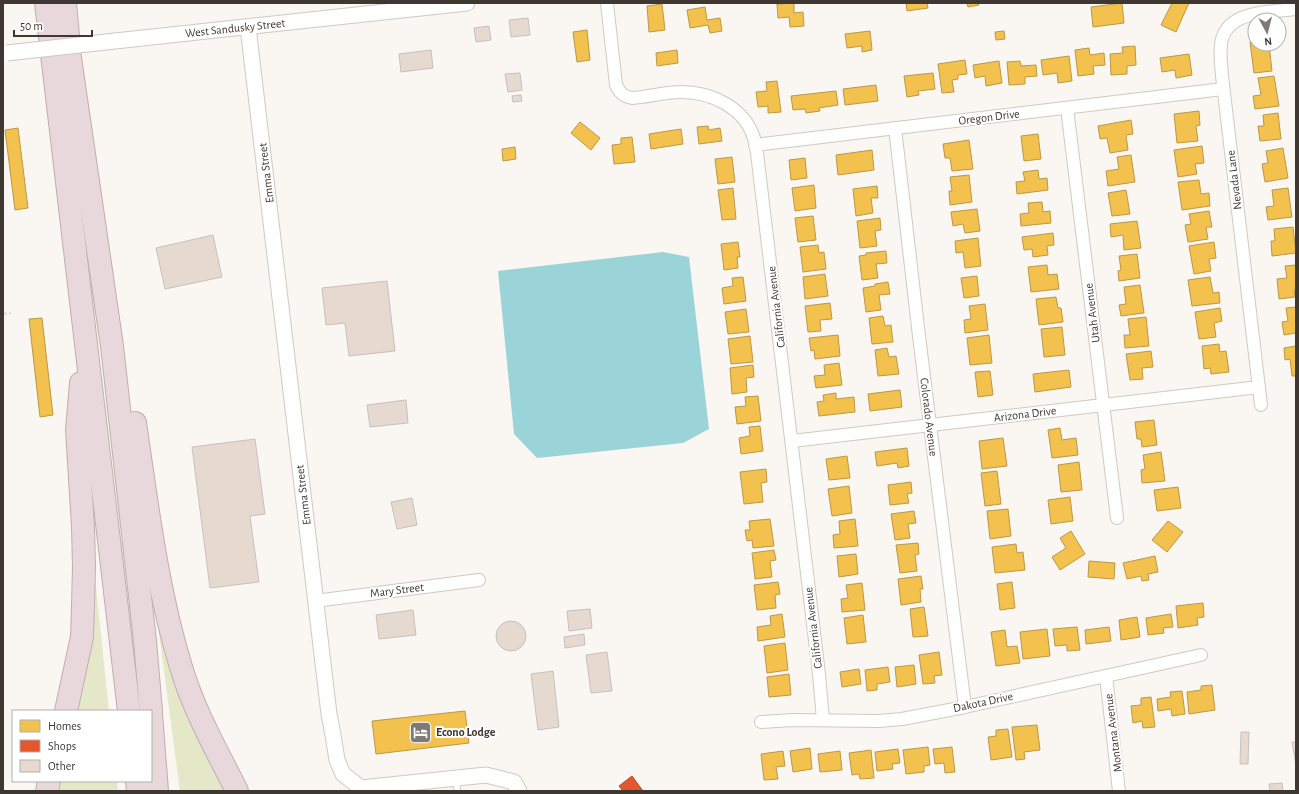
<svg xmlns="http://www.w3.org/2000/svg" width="1299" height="794" font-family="'Alegreya Sans',sans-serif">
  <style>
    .green { fill: #e5e8c8 }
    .water { fill: #9bd4d8 }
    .homes { fill: #f2c14e; stroke: #bc9845 }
    .shops { fill: #e4572e; stroke: #b24d2f }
    .building { fill: #e5d9d0; stroke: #c6c1bd }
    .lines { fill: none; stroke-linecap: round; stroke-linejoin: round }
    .service-casing { stroke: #cfc9c5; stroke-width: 8 }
    .minor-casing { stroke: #cfc9c5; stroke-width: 14 }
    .tertiary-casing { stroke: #cfc9c5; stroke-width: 17 }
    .motorway-casing { stroke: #c0aeaf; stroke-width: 24 }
    .path { stroke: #dcdbd9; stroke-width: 2; stroke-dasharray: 4 2; stroke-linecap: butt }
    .service { stroke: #fefefd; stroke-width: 6 }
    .minor { stroke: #fefefd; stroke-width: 12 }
    .tertiary { stroke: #fefefd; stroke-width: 15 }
    .motorway { stroke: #e8d8db; stroke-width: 22 }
    .tertiary-bridge-casing { stroke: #cfc9c5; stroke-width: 17; stroke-linecap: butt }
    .tertiary-bridge { stroke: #fefefd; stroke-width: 15 }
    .labels { text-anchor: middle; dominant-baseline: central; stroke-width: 4; stroke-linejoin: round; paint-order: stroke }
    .street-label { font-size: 12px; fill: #3f3731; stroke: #fff }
    .poi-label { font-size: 12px; font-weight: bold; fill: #3f3731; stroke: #fff; text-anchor: start }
  </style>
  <rect width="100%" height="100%" fill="#faf6f2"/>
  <g class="green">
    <polygon points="93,559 109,711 75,711"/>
    <polygon points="154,596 231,791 180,791"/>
    <polygon points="58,781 117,781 118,791 55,791"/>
  </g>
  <polygon class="water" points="663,252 689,257 709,429 683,443 537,458 514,434 498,271"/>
  <g class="homes">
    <polygon points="794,3 794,13 803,12 804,26 790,27 789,17 778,18 777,4"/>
    <polygon points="906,3 927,3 928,8 907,11"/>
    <polygon points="967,3 978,3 979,5 968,7"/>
    <polygon points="1122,3 1124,23 1093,27 1091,7"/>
    <polygon points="1172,3 1189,3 1176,32 1161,25"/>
    <polygon points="662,4 665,30 649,32 647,6"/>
    <polygon points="705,7 707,20 720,18 722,31 710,33 708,25 690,28 687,10"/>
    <polygon points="587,30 590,60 577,62 573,32"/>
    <polygon points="870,31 872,50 862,52 862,46 847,48 845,34"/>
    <polygon points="1004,31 1005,39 996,40 995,32"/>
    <polygon points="1255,41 1255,44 1269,44 1272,71 1254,73 1250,42"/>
    <polygon points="1135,46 1136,65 1127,66 1127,74 1111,75 1110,54 1123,53 1122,47"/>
    <polygon points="1089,48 1090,55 1104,53 1105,65 1093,66 1094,74 1078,76 1075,50"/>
    <polygon points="677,50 678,63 657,66 656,53"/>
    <polygon points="1189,54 1192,75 1176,78 1175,70 1162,72 1160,58"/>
    <polygon points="1069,56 1072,81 1058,83 1057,73 1043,75 1041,60"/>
    <polygon points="965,60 967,74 958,75 958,79 952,80 954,92 942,93 938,64"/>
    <polygon points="999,61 1002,83 986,86 985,76 975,78 973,65"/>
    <polygon points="1020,61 1021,66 1036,65 1037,76 1025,77 1025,84 1009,85 1007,62"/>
    <polygon points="933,73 935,89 918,91 919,95 907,97 904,76"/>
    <polygon points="1274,76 1279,106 1255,109 1253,96 1261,95 1258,78"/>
    <polygon points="777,81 781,112 768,113 768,106 758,107 756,92 767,91 766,82"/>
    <polygon points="876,85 878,101 845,105 843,89"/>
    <polygon points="836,91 838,105 819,108 820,111 806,113 805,109 793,110 791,96"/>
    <polygon points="1199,111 1200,125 1196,126 1198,141 1177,143 1174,114"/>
    <polygon points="1278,113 1281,139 1260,141 1258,126 1264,126 1263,115"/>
    <polygon points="1131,120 1133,134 1126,135 1128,150 1110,153 1107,138 1100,139 1098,126"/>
    <polygon points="580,122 600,138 591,150 571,133"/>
    <polygon points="708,126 709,130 720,128 722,141 699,144 697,127"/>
    <polygon points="18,128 28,208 15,210 5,130"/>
    <polygon points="681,129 683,144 651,149 649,134"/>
    <polygon points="1038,134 1041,159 1024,161 1021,136"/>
    <polygon points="632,137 635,162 614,164 612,145 621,144 621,138"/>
    <polygon points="969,140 973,169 952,171 950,158 945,158 943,144"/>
    <polygon points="1202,146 1204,163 1195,164 1197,174 1178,177 1174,150"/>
    <polygon points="515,147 516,159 503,161 502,149"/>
    <polygon points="1283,148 1288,178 1265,182 1262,164 1268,163 1266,151"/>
    <polygon points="872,150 874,170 838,175 836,155"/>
    <polygon points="1131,155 1135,182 1108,186 1106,171 1119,169 1117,157"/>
    <polygon points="732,157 735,182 718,184 715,159"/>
    <polygon points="805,158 807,178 791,180 789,160"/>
    <polygon points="1038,170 1039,179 1047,178 1048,190 1017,194 1016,182 1025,181 1023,172"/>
    <polygon points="969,175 972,202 950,205 949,191 952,191 950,177"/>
    <polygon points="1199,180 1201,194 1209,193 1210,206 1182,210 1178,182"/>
    <polygon points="814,185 816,208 795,211 792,188"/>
    <polygon points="877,186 878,198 871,198 873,213 856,216 853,189"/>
    <polygon points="733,188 736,219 722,220 718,190"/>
    <polygon points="1288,188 1292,217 1268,220 1266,207 1274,206 1272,190"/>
    <polygon points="1126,190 1130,214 1112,216 1108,193"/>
    <polygon points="1042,202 1043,212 1050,211 1051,223 1021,226 1020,214 1029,213 1028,203"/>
    <polygon points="977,209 980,231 965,233 963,224 953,226 951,212"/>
    <polygon points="1209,211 1212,227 1206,227 1208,239 1188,242 1185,225 1191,224 1189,214"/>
    <polygon points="813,216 816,240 798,242 795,218"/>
    <polygon points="880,218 881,230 875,231 877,246 860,248 857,221"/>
    <polygon points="1137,221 1141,248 1124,250 1123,235 1111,237 1110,224"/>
    <polygon points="1293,227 1296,253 1272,256 1271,241 1275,241 1274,229"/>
    <polygon points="1053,233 1054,245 1047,246 1048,255 1033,257 1032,249 1024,250 1022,237"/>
    <polygon points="978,238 981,266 965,268 963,252 956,253 955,241"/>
    <polygon points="738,242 740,257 737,257 738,268 724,270 721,244"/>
    <polygon points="1214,242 1216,258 1209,259 1211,271 1194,274 1189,246"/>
    <polygon points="818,245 819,253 824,252 826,269 803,272 800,247"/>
    <polygon points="886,251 887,263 876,264 878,278 862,280 859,256 866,255 866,253"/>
    <polygon points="1137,254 1140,278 1119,281 1118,271 1121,270 1119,256"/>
    <polygon points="1047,265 1048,275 1057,274 1059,289 1031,292 1028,267"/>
    <polygon points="1296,265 1296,289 1294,290 1295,297 1279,299 1277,279 1287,278 1285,266"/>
    <polygon points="825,274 828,296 805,299 803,277"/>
    <polygon points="977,276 979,296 964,298 961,278"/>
    <polygon points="743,277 746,301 724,304 722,288 733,286 732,278"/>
    <polygon points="1210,277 1213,293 1219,292 1220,303 1192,306 1188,280"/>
    <polygon points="888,282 890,294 879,295 881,310 866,312 863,288 875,286 875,284"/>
    <polygon points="1140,285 1144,313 1121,316 1119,305 1126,304 1124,287"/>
    <polygon points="1056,297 1058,308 1061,308 1063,322 1039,325 1036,299"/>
    <polygon points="830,303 832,319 820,320 821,331 808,332 805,306"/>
    <polygon points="985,304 988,330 965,333 964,320 971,319 969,306"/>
    <polygon points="1296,307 1296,333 1284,335 1282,322 1288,321 1286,308"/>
    <polygon points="1220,308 1222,321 1214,323 1216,337 1199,339 1195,312"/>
    <polygon points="746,309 749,332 728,334 725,312"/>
    <polygon points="883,316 885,326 891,325 893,342 872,344 869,318"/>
    <polygon points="1146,317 1149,346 1125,348 1124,335 1130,335 1128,319"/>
    <polygon points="42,318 53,415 40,417 29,319"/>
    <polygon points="1062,327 1065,355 1044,357 1041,329"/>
    <polygon points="838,335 840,356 815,359 814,350 811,351 809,338"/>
    <polygon points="989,335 992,363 970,365 967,338"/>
    <polygon points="750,336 753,362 731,364 728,339"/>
    <polygon points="1219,344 1220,352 1226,351 1229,372 1211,374 1210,368 1204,369 1202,346"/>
    <polygon points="1296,346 1296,376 1292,376 1290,359 1285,360 1284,348"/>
    <polygon points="887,348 889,357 896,356 899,374 878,376 875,350"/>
    <polygon points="1151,351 1153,367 1142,368 1143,379 1130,380 1126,354"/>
    <polygon points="839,363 842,385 816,388 814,376 825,375 824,365"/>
    <polygon points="753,365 754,377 746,378 747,392 732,394 730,368"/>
    <polygon points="1069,370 1071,387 1035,392 1033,374"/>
    <polygon points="990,371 993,395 978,397 975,372"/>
    <polygon points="900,390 902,407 870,411 868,394"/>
    <polygon points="836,393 836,399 854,397 855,412 819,416 817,402 824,401 823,395"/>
    <polygon points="758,396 761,421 737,424 735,407 746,406 745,397"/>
    <polygon points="1154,420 1157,445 1142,447 1141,439 1137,439 1135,422"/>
    <polygon points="760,426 763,451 741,454 739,438 750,436 749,427"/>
    <polygon points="1060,428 1062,440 1076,438 1078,455 1052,458 1048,430"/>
    <polygon points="1003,438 1007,466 982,469 979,441"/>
    <polygon points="907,448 909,466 898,468 897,463 877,466 875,452"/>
    <polygon points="1161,452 1165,481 1142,483 1141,470 1145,469 1143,455"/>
    <polygon points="847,456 850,478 829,480 826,459"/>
    <polygon points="1079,462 1082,490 1061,492 1058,465"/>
    <polygon points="766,469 767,482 761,483 763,502 744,504 740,472"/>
    <polygon points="997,471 1001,504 985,506 981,473"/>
    <polygon points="911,482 912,493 907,494 909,503 890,505 888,485"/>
    <polygon points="849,486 852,513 832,516 828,489"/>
    <polygon points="1178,487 1181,508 1157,511 1154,490"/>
    <polygon points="1070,497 1073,521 1051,524 1048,500"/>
    <polygon points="1008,509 1011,536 990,539 987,511"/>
    <polygon points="914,511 916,523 908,524 910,538 895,540 891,514"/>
    <polygon points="770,519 774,546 753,548 752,540 747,541 745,530 750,530 749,521"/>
    <polygon points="855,519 858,546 834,548 833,535 840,534 839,521"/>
    <polygon points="1168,521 1183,532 1167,552 1152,540"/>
    <polygon points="1071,531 1085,554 1060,570 1052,557 1066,548 1060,538"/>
    <polygon points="918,543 919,554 915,555 917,571 900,573 896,545"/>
    <polygon points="1016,544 1017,553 1023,552 1025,570 995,573 992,547"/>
    <polygon points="774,550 776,560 770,561 772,577 755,579 752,553"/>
    <polygon points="856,554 858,574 839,577 837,556"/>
    <polygon points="1155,556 1158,572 1148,574 1149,580 1142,581 1141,576 1127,579 1123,563"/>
    <polygon points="1089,561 1115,563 1114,579 1088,577"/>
    <polygon points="921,576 923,589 920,589 921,602 901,605 898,579"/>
    <polygon points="778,582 780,594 775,595 776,608 757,610 754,585"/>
    <polygon points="1012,582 1015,608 1000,610 997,584"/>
    <polygon points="862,583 865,610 842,612 841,599 848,598 846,585"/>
    <polygon points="1203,603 1204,617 1197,618 1198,625 1178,628 1176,606"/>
    <polygon points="924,607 928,636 913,637 910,609"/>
    <polygon points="782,614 785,637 758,641 757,627 771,625 770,616"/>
    <polygon points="1171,614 1173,627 1163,628 1164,633 1148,635 1146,618"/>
    <polygon points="863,615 866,642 847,644 844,618"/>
    <polygon points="1137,617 1140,637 1121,640 1119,620"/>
    <polygon points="1077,627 1080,650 1067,651 1067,645 1055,646 1053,629"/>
    <polygon points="1109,627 1111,641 1086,644 1085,630"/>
    <polygon points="1047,629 1050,656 1023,659 1020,632"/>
    <polygon points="1005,630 1007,647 1017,646 1020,663 996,666 991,632"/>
    <polygon points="785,643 788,670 767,673 764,646"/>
    <polygon points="939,652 942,675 934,676 935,683 923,684 919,655"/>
    <polygon points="914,665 916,684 897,687 895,667"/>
    <polygon points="888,667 890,682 877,684 877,690 867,691 865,670"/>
    <polygon points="859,669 861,684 842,687 840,672"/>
    <polygon points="789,674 791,695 769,697 767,677"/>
    <polygon points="1212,685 1215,710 1189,714 1187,692 1201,690 1201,686"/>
    <polygon points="1182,691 1185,714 1172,716 1171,709 1158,711 1157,699 1171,697 1170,692"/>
    <polygon points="1151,697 1155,727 1143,728 1142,721 1133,723 1131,706 1141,705 1141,698"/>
    <polygon points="465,711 469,743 376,754 372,721"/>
    <polygon points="1037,725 1040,750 1024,752 1025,759 1016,760 1012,727"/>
    <polygon points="1008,729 1012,757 991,760 988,737 996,736 996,730"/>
    <polygon points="928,747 930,765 924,766 924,772 906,774 903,750"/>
    <polygon points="952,747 955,772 945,773 944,763 935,764 933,749"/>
    <polygon points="810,748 812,769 793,772 790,751"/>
    <polygon points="898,749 900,763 892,764 893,769 877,771 875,752"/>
    <polygon points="871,750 874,778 860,779 859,774 852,775 849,753"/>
    <polygon points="783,751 785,766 776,767 778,779 764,780 761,754"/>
    <polygon points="840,751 842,770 820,772 818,754"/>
  </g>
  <polygon class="shops" points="632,776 643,791 623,791 619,786"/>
  <g class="building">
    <polygon points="528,18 530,35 511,37 509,20"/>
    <polygon points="489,26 491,40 476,42 474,28"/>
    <polygon points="431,50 433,68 401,72 399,54"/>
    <polygon points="520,73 522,90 508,92 505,74"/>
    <polygon points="521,95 522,101 513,102 512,96"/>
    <polygon points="213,235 222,277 165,289 156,248"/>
    <polygon points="387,281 395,351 349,356 345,323 326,325 322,288"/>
    <polygon points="406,400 408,423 370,427 367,405"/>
    <polygon points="255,439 265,514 250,516 259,582 210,588 192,447"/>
    <polygon points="412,498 417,525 397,529 391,502"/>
    <polygon points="590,609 592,628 569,631 567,611"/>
    <polygon points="413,610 416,635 379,639 376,615"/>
    <circle cx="511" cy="636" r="15"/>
    <polygon points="584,634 585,645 565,648 564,637"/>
    <polygon points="607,652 612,691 591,693 586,655"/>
    <polygon points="553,671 559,727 538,730 531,674"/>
    <polygon points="1241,732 1249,732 1248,764 1240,764"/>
    <polygon points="1292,742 1296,742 1296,765"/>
    <polygon points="1282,783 1283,791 1270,791 1269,784"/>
  </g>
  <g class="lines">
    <defs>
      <polyline id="service" points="456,778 457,791"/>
      <g id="minor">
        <path d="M607 3 616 85C620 93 623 96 632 98 648 97 665 92 681 92 711 92 744 107 754 138 755 142 756 148 757 153L819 674 823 720"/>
        <polyline points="1067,108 1117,518"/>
        <polyline points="895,128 919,336 965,707"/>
        <polyline points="755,145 1223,89"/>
        <path d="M1261 405 1222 76C1221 64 1219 50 1222 39 1230 10 1272 12 1296 9"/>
        <polyline points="792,441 1259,387"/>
        <polyline points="315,601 479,580"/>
        <polyline points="1106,676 1119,791"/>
        <polyline points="761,722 792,720 879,721 902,719 965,707 1201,655"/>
      </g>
      <g id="tertiary">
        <polyline points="248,27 329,714 333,735 337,760 343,774 361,788 486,775 514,782 519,791"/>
        <polyline points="115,41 467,3"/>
      </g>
      <g id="motorway">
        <polyline points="46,3 129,711"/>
        <polyline points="65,3 70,58 112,346 145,641 151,711"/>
        <path d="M135 423C147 504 157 589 181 667 194 711 217 751 237 791"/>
        <polyline points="66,711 82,637 83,605 84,567 83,527 77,430 81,383"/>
        <polyline points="151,714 157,791"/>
        <polyline points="137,781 138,791"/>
        <polyline points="47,791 49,781"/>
      </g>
    </defs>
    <use href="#service" class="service-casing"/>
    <use href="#minor" class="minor-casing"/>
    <use href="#tertiary" class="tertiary-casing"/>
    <use href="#motorway" class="motorway-casing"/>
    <polyline class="path" points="3,314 11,313"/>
    <use href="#service" class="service"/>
    <use href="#minor" class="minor"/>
    <use href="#tertiary" class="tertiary"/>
    <use href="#motorway" class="motorway"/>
    <defs>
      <polyline id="tertiary-bridge" points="7,53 115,41"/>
    </defs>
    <use href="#tertiary-bridge" class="tertiary-bridge-casing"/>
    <use href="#tertiary-bridge" class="tertiary-bridge"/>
  </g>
  <defs>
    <symbol id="hotel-square" viewBox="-11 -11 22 22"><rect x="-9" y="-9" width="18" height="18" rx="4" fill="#807a75" stroke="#fff"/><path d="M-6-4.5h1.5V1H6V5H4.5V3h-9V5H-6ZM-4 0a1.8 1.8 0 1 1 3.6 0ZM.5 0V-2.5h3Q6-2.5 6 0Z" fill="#fff"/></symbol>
  </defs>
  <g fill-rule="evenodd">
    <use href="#hotel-square" x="408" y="720" width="25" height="25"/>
  </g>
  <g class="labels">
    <g class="street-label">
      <text transform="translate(235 28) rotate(-6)">West Sandusky Street</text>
      <text transform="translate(989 117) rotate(-7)">Oregon Drive</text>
      <text transform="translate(266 173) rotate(-97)">Emma Street</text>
      <text transform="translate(1234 180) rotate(-97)">Nevada Lane</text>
      <text transform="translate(776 307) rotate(-97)">California Avenue</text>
      <text transform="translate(1092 313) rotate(-97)">Utah Avenue</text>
      <text transform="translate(1025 414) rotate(-7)">Arizona Drive</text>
      <text transform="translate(929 417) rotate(83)">Colorado Avenue</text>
      <text transform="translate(303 495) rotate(-97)">Emma Street</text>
      <text transform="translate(397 590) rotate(-7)">Mary Street</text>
      <text transform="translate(813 628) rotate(-97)">California Avenue</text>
      <text transform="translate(983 702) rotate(-12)">Dakota Drive</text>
      <text transform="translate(1113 733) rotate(-97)">Montana Avenue</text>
    </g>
    <g class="poi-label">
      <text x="436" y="732">Econo Lodge</text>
    </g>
  </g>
  <rect width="1299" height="794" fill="none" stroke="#3f3731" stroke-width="8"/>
  <rect x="12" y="710" width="140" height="72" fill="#ffffff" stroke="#b2afad"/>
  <rect x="20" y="720" width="20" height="12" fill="#f2c14e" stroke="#b2afad"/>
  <text x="48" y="730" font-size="12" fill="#3f3731">Homes</text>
  <rect x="20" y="740" width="20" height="12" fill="#e4572e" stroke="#b2afad"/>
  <text x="48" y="750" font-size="12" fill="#3f3731">Shops</text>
  <rect x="20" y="760" width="20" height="12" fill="#e5d9d0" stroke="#b2afad"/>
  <text x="48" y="770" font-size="12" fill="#3f3731">Other</text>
  <g transform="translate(1267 32) rotate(173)"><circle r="19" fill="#ffffff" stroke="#b2afad"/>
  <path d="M0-3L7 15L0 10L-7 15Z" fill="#807a75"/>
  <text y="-6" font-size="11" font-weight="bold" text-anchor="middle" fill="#3f3731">N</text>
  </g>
  <path d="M14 30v6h78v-6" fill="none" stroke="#3f3731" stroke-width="2"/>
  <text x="20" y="30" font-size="12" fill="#3f3731" stroke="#ffffff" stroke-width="3" paint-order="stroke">50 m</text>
</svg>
